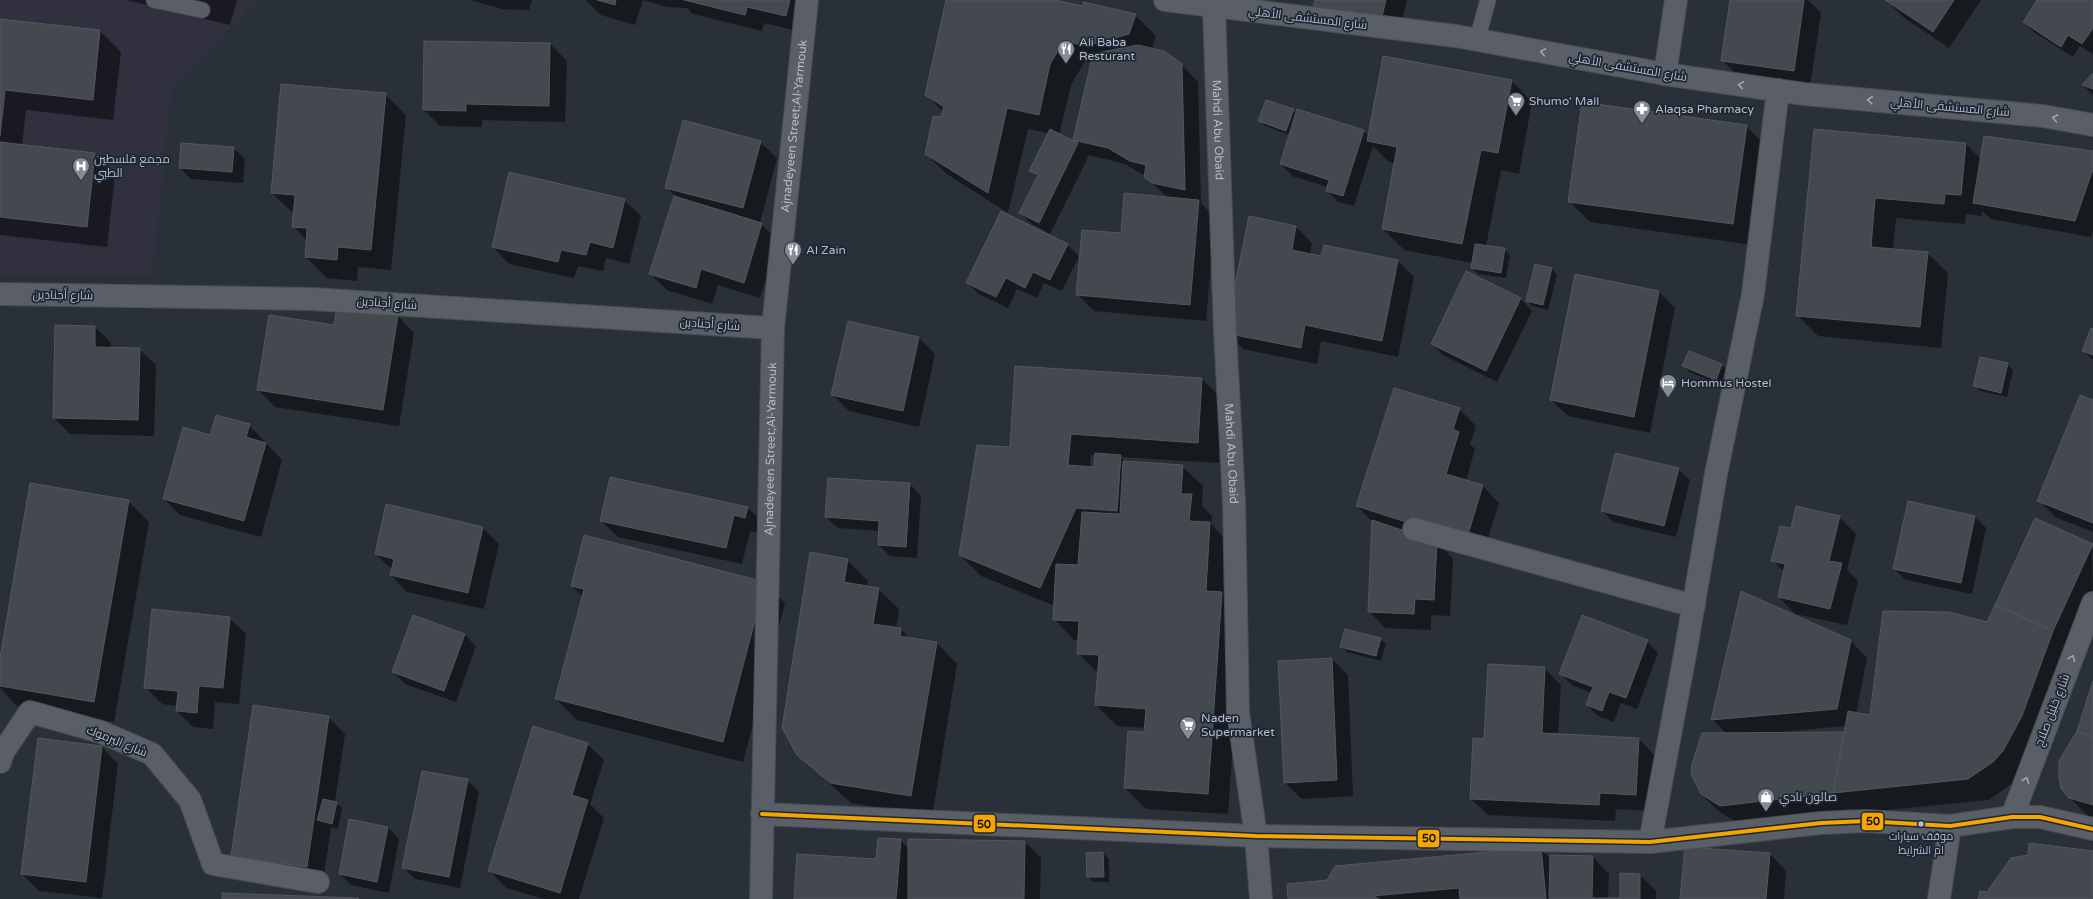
<svg xmlns="http://www.w3.org/2000/svg" width="2093" height="899" font-family="'Varela Round',Cairo,sans-serif">
  <style>
    .medical { fill: #31303e }
    .shadow { fill: #0007; fill-rule: evenodd }
    .building { fill: #444950; stroke: #52575f }
    .lines { fill: none; stroke-linecap: round; stroke-linejoin: round }
    .service-casing { stroke: #484c53; stroke-width: 17 }
    .minor-casing { stroke: #484c53; stroke-width: 24 }
    .tertiary-casing { stroke: #484c53; stroke-width: 24 }
    .service { stroke: #5a5e66; stroke-width: 15 }
    .minor { stroke: #5a5e66; stroke-width: 22 }
    .tertiary { stroke: #5a5e66; stroke-width: 22 }
    .bus-1-casing { stroke: #1d2633; stroke-width: 7 }
    .bus-1 { stroke: #f7a600; stroke-width: 4 }
    .oneway { stroke: #a2a9b5 }
    .bus-dot { fill: #b4bcc9; stroke: #1d2633; stroke-width: 1.5 }
    .labels { text-anchor: middle; dominant-baseline: central; stroke-width: 3.5; stroke-linejoin: round; paint-order: stroke }
    .bus-label { font-size: 11px; fill: #b4bcc9; stroke: #1d2633 }
    .street-label { font-size: 12px; fill: #b4bcc9; stroke: #1d2633 }
    .poi-label { font-size: 12px; fill: #b4bcc9; stroke: #1d2633; text-anchor: start }
    .line-badge { stroke: #1d2633; stroke-width: 1.5 }
    .pale-badge-label { font-size: 11px; text-anchor: middle; font-weight: bold; fill: #111 }
  </style>
  <rect width="100%" height="100%" fill="#2a3038"/>
  <polygon class="medical" points="0,0 258,0 172,87 152,276 0,275"/>
  <g class="shadow">
    <polygon points="126,0 237,0 230,25"/>
    <polygon points="470,0 532,0 529,10 502,9"/>
    <polygon points="586,0 810,0 802,32 764,23 762,31 693,14 687,8 667,7 643,0 635,25 601,15"/>
    <path d="M947 0H1051L1083 7 1135 15 1156 36 1152 49 1182 65 1198 82 1201 203 1215 217 1206 321 1094 311 1077 294 1121 235 1168 198 1145 176 1125 164 1089 155 1050 234 1032 224 1020 213 1038 178 1031 171 1049 133 1028 129 1008 213 947 174 926 154 944 112 926 95ZM1085 61 1092 63 1074 139 1080 145 1059 135 1071 85Z"/>
    <polygon points="1316,0 1407,0 1397,41 1331,24"/>
    <polygon points="1731,0 1808,0 1821,13 1810,87 1739,77 1722,60"/>
    <polygon points="1886,0 1981,0 1949,48 1903,17"/>
    <polygon points="2039,0 2093,0 2093,54 2080,46 2073,57 2035,33 2024,22"/>
    <polygon points="0,20 100,31 121,52 113,120 26,110 22,145 94,153 115,174 107,247 0,235"/>
    <polygon points="425,42 550,44 567,61 565,122 482,120 482,127 440,126 424,110"/>
    <polygon points="2093,74 2093,95 2083,85"/>
    <polygon points="1512,81 1532,102 1519,174 1501,170 1486,246 1504,249 1510,255 1506,278 1478,274 1472,268 1473,263 1404,250 1383,229 1395,163 1389,162 1373,146 1354,206 1338,202 1327,190 1328,187 1292,176 1281,164 1290,135 1265,126 1259,121 1293,110 1297,114 1363,131 1369,136"/>
    <polygon points="385,94 406,115 391,270 358,267 357,281 327,278 306,257 307,241 293,226 294,214 272,193"/>
    <polygon points="1746,126 1767,147 1753,245 1590,222 1569,201"/>
    <polygon points="1815,130 1966,144 1981,159 2093,152 2093,231 2091,237 1991,219 1982,211 1982,216 1966,214 1965,224 1896,218 1893,250 1927,253 1948,273 1941,348 1818,336 1797,315"/>
    <polygon points="760,142 777,158 760,223 778,240 760,298 718,285 712,304 667,290 650,274 675,196 666,187"/>
    <polygon points="233,148 245,159 243,183 191,179 180,168"/>
    <polygon points="624,200 641,216 629,264 606,258 603,271 578,266 574,278 509,264 493,247"/>
    <polygon points="1250,218 1296,227 1312,243 1310,254 1322,257 1398,261 1414,277 1398,357 1321,341 1317,364 1243,349 1226,332"/>
    <polygon points="1067,245 1079,256 1062,291 1044,283 1037,298 1017,289 1008,308 979,294 967,283"/>
    <polygon points="1536,265 1552,269 1557,275 1548,310 1532,306 1527,300"/>
    <polygon points="1467,273 1521,299 1532,311 1497,382 1443,355 1432,344"/>
    <polygon points="1659,292 1675,308 1650,433 1568,416 1551,400"/>
    <polygon points="338,307 398,316 414,333 399,426 275,407 258,390 335,326"/>
    <polygon points="849,322 919,338 935,354 919,427 849,411 833,395"/>
    <polygon points="95,327 111,343 111,348 139,349 156,365 154,436 70,434 54,418"/>
    <polygon points="2093,330 2093,360 2083,351"/>
    <polygon points="1689,352 1722,365 1727,371 1721,385 1689,372 1683,366"/>
    <polygon points="2007,364 2013,370 2007,397 1980,391 1975,386"/>
    <path d="M1202 379 1223 400 1219 463 1121 457 1126 462 1182 466 1203 486 1202 506 1212 516 1211 524 1230 544 1242 614 1228 814 1146 809 1125 788 1145 728 1117 726 1096 705 1098 673 1078 653 1079 640H1074L1054 619 1055 606 981 576 960 555 1011 448ZM1091 455H1096L1095 468 1090 467Z"/>
    <polygon points="2093,401 2093,532 2055,517 2039,500"/>
    <polygon points="1459,409 1476,426 1470,444 1475,449 1466,481 1483,486 1499,503 1482,557 1437,542 1453,559 1450,616 1431,615 1431,630 1385,628 1369,611 1373,522 1357,506"/>
    <polygon points="249,425 282,460 261,537 180,515 164,499 211,436"/>
    <polygon points="1678,469 1690,480 1676,537 1613,522 1602,510"/>
    <polygon points="910,484 921,496 917,558 890,556 879,545 880,531 838,528 826,517"/>
    <polygon points="128,501 149,522 114,722 17,706 0,688 0,664"/>
    <polygon points="1909,502 1975,517 1986,528 1972,594 1906,580 1894,569"/>
    <polygon points="387,506 483,528 499,544 484,609 407,592 391,575 392,570 376,554"/>
    <polygon points="748,508 764,524 762,534 750,531 742,564 618,537 601,521"/>
    <polygon points="1839,517 1856,534 1847,570 1858,581 1847,625 1795,614 1779,597 1784,572 1773,560 1791,529"/>
    <path d="M2092 545 2093 596 2013 783 1989 800 1855 813 1849 807V809L1737 822 1718 811 1701 794 1726 733 1712 719 1742 593 1851 641 1867 658 1856 714 1871 717 1987 623ZM1846 726 1845 733H1779V732Z"/>
    <polygon points="847,560 868,581 867,587 878,589 899,609 896,628 900,629 911,639 937,643 957,664 932,817 851,803 798,755"/>
    <polygon points="764,583 785,603 743,762 577,720 556,699 583,597 572,586"/>
    <polygon points="413,616 465,635 476,646 456,702 405,684 393,672"/>
    <polygon points="229,618 246,634 239,704 215,702 213,729 193,727 177,711 177,706 162,704 145,687"/>
    <polygon points="1380,639 1386,644 1381,661 1347,652 1342,647"/>
    <polygon points="1647,641 1658,653 1637,709 1621,703 1614,722 1598,716 1587,705 1592,693 1572,685 1561,674"/>
    <polygon points="1332,659 1348,675 1353,796 1302,799 1285,783"/>
    <polygon points="1544,668 1561,685 1558,735 1639,739 1655,756 1653,811 1616,809 1615,821 1488,815 1471,799 1485,740"/>
    <polygon points="2093,684 2093,817 2087,815 2070,798 2078,731"/>
    <polygon points="328,717 345,734 335,802 342,808 338,829 331,827 323,883 248,872 232,855"/>
    <polygon points="587,744 604,760 590,804 604,818 579,899 544,899 506,888 490,871"/>
    <polygon points="102,747 118,764 102,898 39,891 22,874"/>
    <polygon points="467,780 479,792 460,888 415,879 404,868"/>
    <polygon points="388,827 399,839 389,893 351,885 340,874"/>
    <polygon points="900,840 909,849 1025,842 1041,858 1040,899 795,899 877,860"/>
    <polygon points="1540,848 1551,859 1593,857 1609,874 1608,899 1614,899 1289,899 1327,881"/>
    <polygon points="1103,853 1109,859 1109,882 1093,882 1087,876"/>
    <polygon points="1770,854 1786,871 1784,899 1681,899"/>
    <polygon points="1640,875 1656,891 1656,899 1621,899"/>
  </g>
  <g class="building">
    <polygon points="597,0 616,0 615,5"/>
    <polygon points="684,0 790,0 786,16 747,7 745,15"/>
    <polygon points="946,0 1055,0 1083,6 1083,2 1136,14 1129,34 1086,46 1064,41 1050,64 1039,115 1007,108 988,193 925,154 933,116 941,117 944,107 925,95"/>
    <polygon points="1315,0 1386,0 1380,25 1313,8"/>
    <polygon points="1730,0 1804,0 1794,71 1721,61"/>
    <polygon points="1885,0 1954,0 1933,32"/>
    <polygon points="2037,0 2093,0 2093,28 2082,44 2068,35 2061,47 2023,22"/>
    <polygon points="0,19 100,30 93,100 5,90 0,136"/>
    <polygon points="424,41 550,43 549,106 466,104 466,111 423,110"/>
    <polygon points="1138,45 1164,51 1182,64 1185,190 1152,183 1144,177 1146,165 1130,161 1108,148 1073,140 1092,58 1101,52"/>
    <polygon points="1383,56 1512,80 1498,153 1481,150 1462,244 1382,229 1397,147 1367,141"/>
    <polygon points="2093,73 2093,89 2082,85"/>
    <polygon points="281,84 386,93 371,250 338,247 337,260 305,257 307,228 292,227 295,195 271,193"/>
    <polygon points="1266,100 1294,109 1286,131 1258,121"/>
    <polygon points="1582,102 1747,125 1733,224 1568,202"/>
    <polygon points="1297,109 1364,130 1343,196 1326,191 1329,180 1280,164"/>
    <polygon points="683,120 761,141 743,208 665,188"/>
    <polygon points="1050,129 1078,143 1039,223 1019,213 1038,175 1029,171"/>
    <polygon points="1814,129 1966,143 1961,195 1945,194 1944,204 1875,198 1871,247 1928,252 1920,327 1796,316"/>
    <polygon points="1984,136 2093,151 2093,169 2075,221 1973,203"/>
    <polygon points="0,142 95,153 87,227 0,217"/>
    <polygon points="181,143 234,147 232,172 179,168"/>
    <polygon points="509,172 625,199 613,248 590,242 586,255 561,250 558,262 492,247"/>
    <polygon points="1124,193 1199,200 1190,305 1076,295 1082,230 1121,233"/>
    <polygon points="674,196 762,223 744,283 701,269 696,288 649,274"/>
    <polygon points="1001,211 1068,244 1050,280 1033,272 1025,288 1006,278 996,297 966,283"/>
    <polygon points="1249,216 1296,226 1292,250 1321,256 1324,245 1398,260 1382,341 1305,325 1301,348 1225,333"/>
    <polygon points="1475,244 1505,248 1501,273 1471,268"/>
    <polygon points="1535,264 1552,268 1543,305 1526,301"/>
    <polygon points="1466,271 1521,298 1486,371 1431,344"/>
    <polygon points="1575,274 1659,291 1634,417 1550,400"/>
    <polygon points="337,306 398,315 383,410 257,390 269,315 334,325"/>
    <polygon points="848,321 919,337 903,411 831,395"/>
    <polygon points="55,325 95,326 95,347 140,348 138,420 53,418"/>
    <polygon points="2091,328 2093,329 2093,355 2082,351"/>
    <polygon points="1689,351 1722,364 1716,380 1682,366"/>
    <polygon points="1980,357 2008,363 2001,393 1973,386"/>
    <polygon points="1015,366 1202,378 1198,443 1071,434 1068,465 1094,467 1095,453 1121,455 1117,511 1076,508 1040,588 959,555 977,445 1010,447"/>
    <polygon points="1394,388 1460,408 1453,429 1459,432 1446,474 1483,485 1466,541 1356,506"/>
    <polygon points="2080,395 2093,400 2093,523 2037,501"/>
    <polygon points="216,415 250,424 246,437 266,443 244,521 163,499 183,427 210,435"/>
    <polygon points="1615,453 1679,468 1664,526 1601,511"/>
    <polygon points="1123,461 1183,465 1181,494 1192,494 1189,521 1210,522 1206,591 1222,592 1208,794 1124,788 1128,731 1144,732 1146,709 1095,705 1099,655 1077,654 1079,621 1053,620 1056,564 1078,565 1082,512 1120,514"/>
    <polygon points="610,477 748,507 745,518 734,515 726,548 600,521"/>
    <polygon points="828,478 910,483 906,547 878,545 879,521 825,517"/>
    <polygon points="30,483 129,500 94,702 0,686 0,658"/>
    <polygon points="1908,501 1975,516 1961,583 1893,569"/>
    <polygon points="386,504 483,527 468,593 390,575 394,559 375,554"/>
    <polygon points="1796,506 1840,516 1829,561 1842,563 1830,609 1778,597 1785,564 1771,561 1780,526 1791,528"/>
    <polygon points="2035,518 2093,544 2053,631 1995,605"/>
    <polygon points="1372,520 1437,542 1434,600 1415,599 1414,614 1368,612"/>
    <polygon points="584,535 765,582 723,742 555,699 584,589 571,586"/>
    <polygon points="810,552 848,559 844,582 879,588 873,624 901,628 900,636 937,642 911,796 830,783 797,755 782,728"/>
    <polygon points="1741,591 1851,640 1837,709 1711,720"/>
    <polygon points="1995,605 2053,631 2022,716 2003,751 1993,762 1968,779 1833,793 1848,711 1870,715 1883,611 1949,612 1987,622"/>
    <polygon points="152,609 230,617 223,688 199,686 197,713 176,711 178,691 144,688"/>
    <polygon points="413,615 465,634 444,691 392,672"/>
    <polygon points="1582,615 1648,640 1626,698 1609,692 1602,711 1586,705 1593,687 1559,674"/>
    <polygon points="1345,629 1381,638 1376,656 1340,647"/>
    <polygon points="1332,658 1337,780 1284,783 1278,661"/>
    <polygon points="1488,664 1545,667 1542,733 1639,738 1636,795 1600,793 1599,805 1470,799 1473,738 1484,739"/>
    <polygon points="2093,681 2093,737 2077,731"/>
    <polygon points="253,705 329,716 307,867 231,856"/>
    <polygon points="533,726 588,743 572,795 588,800 560,893 488,871"/>
    <polygon points="2077,731 2093,737 2093,805 2069,798 2061,789 2059,778 2059,761"/>
    <polygon points="1844,732 1833,793 1720,806 1701,794 1691,774 1692,764 1702,733"/>
    <polygon points="38,738 102,746 86,882 21,874"/>
    <polygon points="422,771 468,779 449,877 402,868"/>
    <polygon points="323,799 337,802 332,824 317,820"/>
    <polygon points="349,819 388,827 377,882 339,874"/>
    <polygon points="878,838 901,839 896,899 794,899 797,854 876,859"/>
    <polygon points="908,839 1025,841 1024,899 908,899"/>
    <polygon points="2029,843 2093,851 2093,899 1978,899 1980,891 1987,892 2011,858 2028,855"/>
    <polygon points="1541,847 1546,899 1460,899 1459,888 1373,896 1379,899 1288,899 1287,884 1327,880 1335,866"/>
    <polygon points="1685,847 1770,853 1766,899 1680,899"/>
    <polygon points="1103,852 1104,877 1087,877 1086,853"/>
    <polygon points="1550,855 1593,856 1592,898 1620,898 1620,873 1640,874 1640,899 1549,899"/>
    <polygon points="222,893 358,898 358,899 222,899"/>
  </g>
  <g class="lines">
    <defs>
      <g id="service">
        <polyline points="154,0 202,10"/>
        <polyline points="1477,40 1488,0"/>
      </g>
      <g id="minor">
        <path id="s1" d="M1214 7 1225 332 1234 501 1238 712 1256 836 1261 899"/>
        <polyline points="1665,74 1676,0"/>
        <polyline points="0,294 312,299 773,328"/>
        <polyline points="1414,529 1694,606"/>
        <polyline points="0,762 3,752 30,712 101,732 152,754 190,800 213,864 318,882"/>
        <polyline points="762,814 1256,836 1650,842 1821,823 1866,821 1950,826 2012,817 2040,817 2093,829"/>
        <polyline points="2012,817 2093,603"/>
        <polyline points="1650,842 1686,649 1716,474 1753,294 1778,90"/>
        <path id="s2" d="M761 899 773 328 807 0"/>
        <polyline points="1939,899 1950,826"/>
      </g>
      <polyline id="tertiary" points="1165,0 1456,36 1665,74 1804,94 2043,116 2093,125"/>
    </defs>
    <use href="#service" class="service-casing"/>
    <use href="#minor" class="minor-casing"/>
    <use href="#tertiary" class="tertiary-casing"/>
    <use href="#service" class="service"/>
    <use href="#minor" class="minor"/>
    <use href="#tertiary" class="tertiary"/>
    <defs>
      <polyline id="bus-1" points="762,814 1256,836 1650,842 1821,823 1866,821 1950,826 2012,817 2040,817 2093,829"/>
    </defs>
    <use href="#bus-1" class="bus-1-casing"/>
    <use href="#bus-1" class="bus-1"/>
  </g>
  <defs><path id="oneway-chevron" d="M-2-3.5L2.5 0L-2 3.5" fill="none" stroke-width="1.6" stroke-linecap="round" stroke-linejoin="round"/></defs>
  <g class="oneway">
    <use href="#oneway-chevron" transform="translate(1543 52) rotate(-170)"/>
    <use href="#oneway-chevron" transform="translate(1741 85) rotate(-172)"/>
    <use href="#oneway-chevron" transform="translate(1870 100) rotate(-175)"/>
    <use href="#oneway-chevron" transform="translate(2055 118) rotate(-169)"/>
    <use href="#oneway-chevron" transform="translate(2072 658) rotate(-69)"/>
    <use href="#oneway-chevron" transform="translate(2026 780) rotate(-69)"/>
  </g>
  <defs>
    <symbol id="restaurant-pin" viewBox="-11 -11 22 30"><path d="M0 17L-7.5 6A9.5 9.5 0 1 1 7.5 6Z" fill="#848b96" stroke="#1d2633"/><path d="M-5-6h1v4h1v-4h1v4h1v-4h1v5L-1.5 .5V6h-2V.5L-5-1ZM5-6V6H3V1.5H1.5Q1.5-4 5-6Z" fill="#fff"/></symbol>
    <symbol id="supermarket-pin" viewBox="-11 -11 22 30"><path d="M0 17L-7.5 6A9.5 9.5 0 1 1 7.5 6Z" fill="#848b96" stroke="#1d2633"/><path d="M-6-5.5h2.5l.6 2H6L4.5 2H-2.5L-4.4-4H-6ZM-1.5 3.2a1.3 1.3 0 1 0 .1 0ZM3 3.2a1.3 1.3 0 1 0 .1 0Z" fill="#fff"/></symbol>
    <symbol id="pharmacy-pin" viewBox="-11 -11 22 30"><path d="M0 17L-7.5 6A9.5 9.5 0 1 1 7.5 6Z" fill="#848b96" stroke="#1d2633"/><path d="M-2-6h4v4h4v4h-4v4h-4v-4h-4v-4h4Z" fill="#fff"/></symbol>
    <symbol id="hospital-pin" viewBox="-11 -11 22 30"><path d="M0 17L-7.5 6A9.5 9.5 0 1 1 7.5 6Z" fill="#848b96" stroke="#1d2633"/><path d="M-5-5h3v3.5h4V-5h3V5h-3V1.5h-4V5h-3Z" fill="#fff"/></symbol>
    <symbol id="hotel-pin" viewBox="-11 -11 22 30"><path d="M0 17L-7.5 6A9.5 9.5 0 1 1 7.5 6Z" fill="#848b96" stroke="#1d2633"/><path d="M-6-4.5h1.5V1H6V5H4.5V3h-9V5H-6ZM-4 0a1.8 1.8 0 1 1 3.6 0ZM.5 0V-2.5h3Q6-2.5 6 0Z" fill="#fff"/></symbol>
    <symbol id="shop-pin" viewBox="-11 -11 22 30"><path d="M0 17L-7.5 6A9.5 9.5 0 1 1 7.5 6Z" fill="#848b96" stroke="#1d2633"/><path d="M-5-2.5h2.3a2.7 3.5 0 0 1 5.4 0H5L5.5 6h-11ZM-1.5-2.5h3a1.5 2.3 0 0 0-3 0Z" fill="#fff"/></symbol>
  </defs>
  <g fill-rule="evenodd">
    <use href="#restaurant-pin" x="1056" y="39" width="20" height="27"/>
    <use href="#supermarket-pin" x="1506" y="91" width="20" height="27"/>
    <use href="#pharmacy-pin" x="1632" y="99" width="20" height="27"/>
    <use href="#hospital-pin" x="71" y="156" width="20" height="27"/>
    <use href="#restaurant-pin" x="783" y="240" width="20" height="27"/>
    <use href="#hotel-pin" x="1658" y="373" width="20" height="27"/>
    <use href="#supermarket-pin" x="1178" y="715" width="20" height="27"/>
    <use href="#shop-pin" x="1756" y="787" width="20" height="27"/>
  </g>
  <circle class="bus-dot" cx="1921" cy="824" r="3.5"/>
  <g class="labels">
    <g class="bus-label">
      <text x="1921" y="836">موقف سيارات<tspan x="1921" dy="14">ام الشرايط</tspan></text>
    </g>
    <g class="street-label">
      <text transform="translate(1308 18) rotate(7)">شارع المستشفى الأهلي</text>
      <text transform="translate(1628 67) rotate(10)">شارع المستشفى الأهلي</text>
      <text transform="translate(1950 107) rotate(5)">شارع المستشفى الأهلي</text>
      <text stroke="none"><textPath href="#s2" startOffset="774">Ajnadeyeen Street;Al-Yarmouk</textPath></text>
      <text stroke="none"><textPath href="#s1" startOffset="123">Mahdi Abu Obaid</textPath></text>
      <text transform="translate(63 295) rotate(1)">شارع أجنادين</text>
      <text transform="translate(387 303) rotate(4)">شارع أجنادين</text>
      <text transform="translate(710 324) rotate(4)">شارع أجنادين</text>
      <text stroke="none"><textPath href="#s2" startOffset="450">Ajnadeyeen Street;Al-Yarmouk</textPath></text>
      <text stroke="none"><textPath href="#s1" startOffset="447">Mahdi Abu Obaid</textPath></text>
      <text transform="translate(2052 710) rotate(-69)">شارع خليل صلاح</text>
      <text transform="translate(117 741) rotate(22)">شارع اليرموك</text>
    </g>
    <g class="poi-label">
      <text x="1079" y="42">Ali Baba<tspan x="1079" dy="14">Resturant</tspan></text>
      <text x="1529" y="101">Shumo' Mall</text>
      <text x="1655" y="109">Alaqsa Pharmacy</text>
      <text x="94" y="159">مجمع فلسطين<tspan x="94" dy="14">الطبي</tspan></text>
      <text x="806" y="250">Al Zain</text>
      <text x="1681" y="383">Hommus Hostel</text>
      <text x="1201" y="718">Naden<tspan x="1201" dy="14">Supermarket</tspan></text>
      <text x="1779" y="797">صالون نادي</text>
    </g>
  </g>
  <g class="line-badge">
    <rect x="1861" y="812" width="23" height="19" rx="4" fill="#f7a600"/>
    <rect x="973" y="814" width="23" height="19" rx="4" fill="#f7a600"/>
    <rect x="1417" y="829" width="23" height="19" rx="4" fill="#f7a600"/>
  </g>
  <g class="pale-badge-label">
    <text x="1873" y="825">50</text>
    <text x="984" y="828">50</text>
    <text x="1429" y="842">50</text>
  </g>
</svg>
